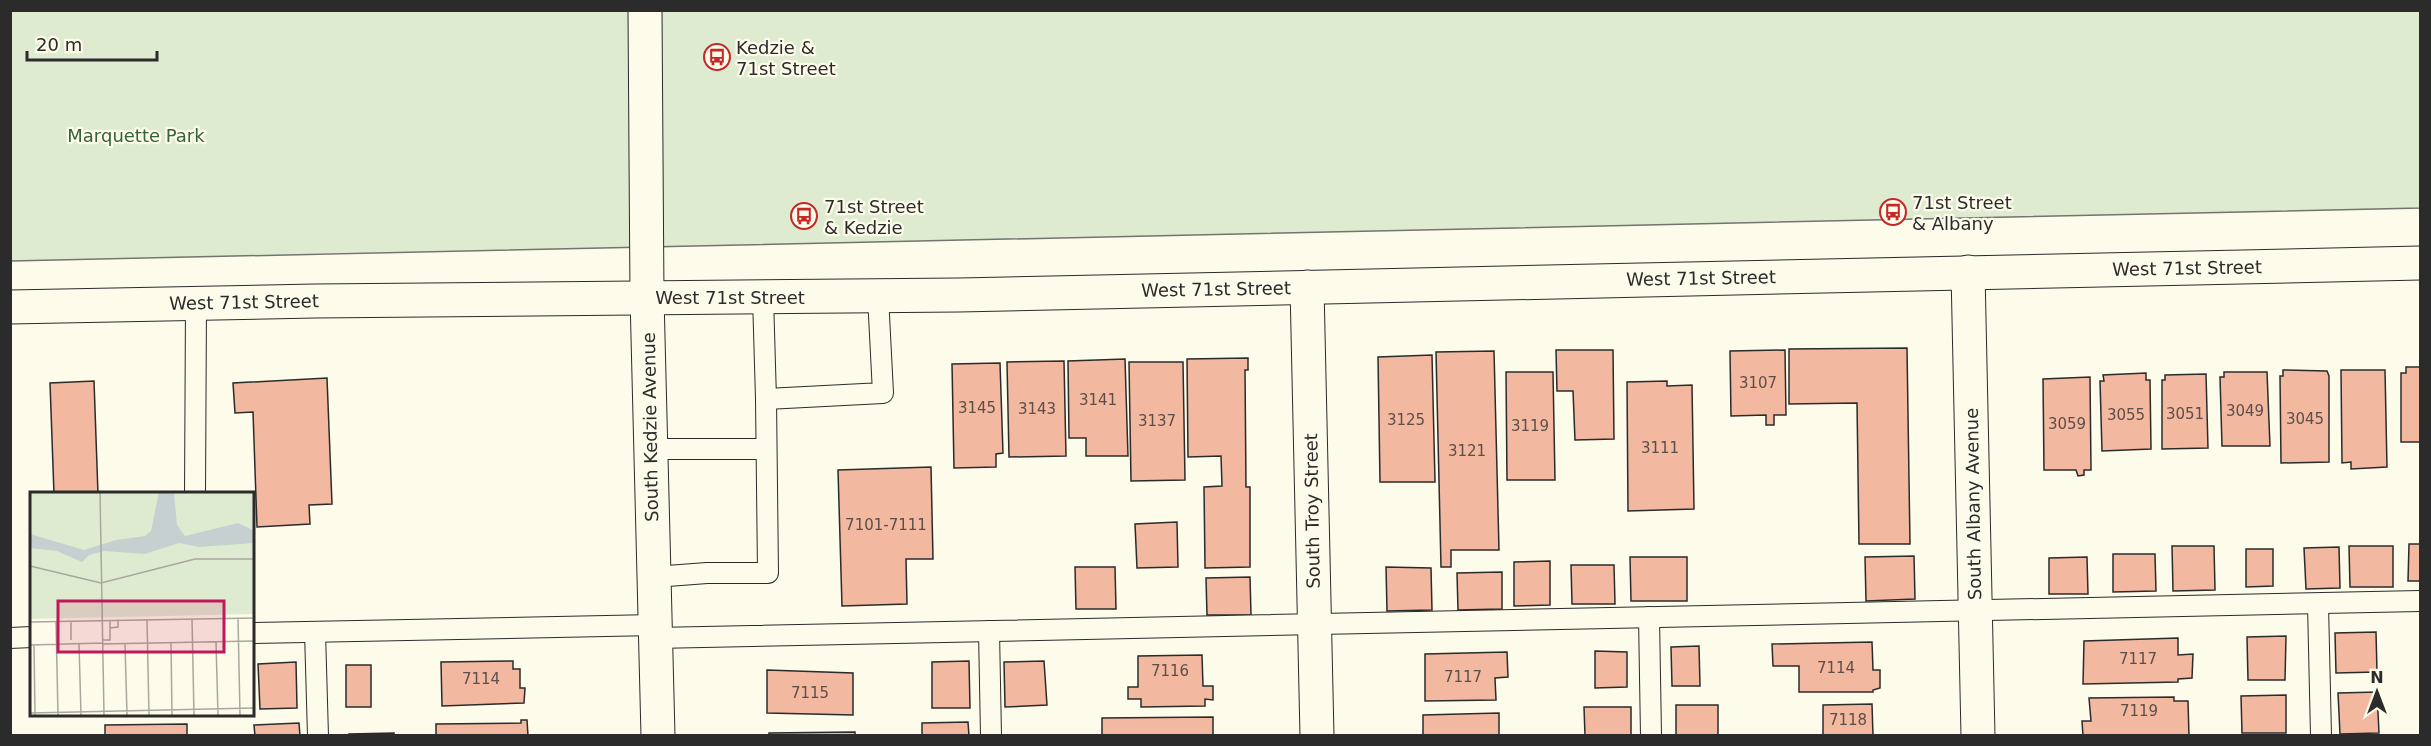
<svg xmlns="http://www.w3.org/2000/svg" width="2431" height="746" font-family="'DejaVu Sans',sans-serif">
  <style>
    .green { fill: #deebd1; stroke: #74746e; stroke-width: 1.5 }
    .building { fill: #f2b8a0; stroke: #2b2b2b; stroke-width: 1.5 }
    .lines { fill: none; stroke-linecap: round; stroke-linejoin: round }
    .service-casing { stroke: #2b2b2b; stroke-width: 22 }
    .minor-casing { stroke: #2b2b2b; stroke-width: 35 }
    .secondary-casing { stroke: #2b2b2b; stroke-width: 35 }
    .service { stroke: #fdfbea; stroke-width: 20 }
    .minor { stroke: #fdfbea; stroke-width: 33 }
    .secondary { stroke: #fdfbea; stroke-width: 33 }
    .labels { text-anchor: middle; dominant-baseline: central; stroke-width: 4.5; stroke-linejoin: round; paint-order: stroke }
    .number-label { font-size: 15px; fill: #5d4e48 }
    .poi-label { font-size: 18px; fill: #2b2b2b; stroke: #fdfbea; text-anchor: start }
    .park-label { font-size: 18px; fill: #34623c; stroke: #fdfbea }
    .street-label { font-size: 18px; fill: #2b2b2b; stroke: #fdfbea }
    .inset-road { fill: none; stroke: #a9a89e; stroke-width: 1.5 }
    .view { fill: #c2185b; fill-opacity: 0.15; stroke: #c2185b; stroke-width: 3 }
    .inset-edge { fill: none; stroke: #2b2b2b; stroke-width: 3 }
  </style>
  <rect width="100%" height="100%" fill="#fdfbea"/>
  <polygon class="green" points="10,11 2420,11 2420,208 11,261"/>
  <g class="building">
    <polygon points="1907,348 1910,544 1859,544 1857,403 1789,404 1789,349"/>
    <polygon points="1556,350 1613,350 1614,439 1575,440 1573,391 1557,391"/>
    <polygon points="1785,350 1786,415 1774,415 1774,425 1766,425 1766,415 1731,416 1730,351"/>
    <polygon points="1494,351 1499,550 1451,550 1451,567 1441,567 1436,352"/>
    <polygon points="1432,355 1435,482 1380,482 1378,357"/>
    <polygon points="1248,358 1248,370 1245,370 1246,487 1250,487 1250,567 1205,568 1204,487 1222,486 1221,456 1188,457 1187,359"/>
    <polygon points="1125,359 1128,456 1086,456 1086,438 1069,438 1068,361"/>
    <polygon points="1064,361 1066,456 1009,457 1007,362"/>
    <polygon points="1129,362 1183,362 1185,480 1131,481"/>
    <polygon points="1000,363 1003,453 996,454 996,467 954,468 952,364"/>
    <polygon points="2406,367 2420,367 2420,442 2401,442 2401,373 2406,373"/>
    <polygon points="2283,370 2327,371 2329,376 2329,462 2281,463 2280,376 2283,376"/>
    <polygon points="2341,370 2385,370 2387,467 2351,469 2351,462 2342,463"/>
    <polygon points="1506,372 1553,372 1555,480 1507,480"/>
    <polygon points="2224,372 2267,372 2270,446 2222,446 2220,377 2224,377"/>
    <polygon points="2146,373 2146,380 2150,380 2151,449 2102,451 2100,381 2104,381 2103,375"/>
    <polygon points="2206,374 2208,448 2162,449 2162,380 2165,380 2165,375"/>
    <polygon points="2090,377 2091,470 2084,470 2084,475 2078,476 2076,470 2044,470 2043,379"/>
    <polygon points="327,378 332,504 309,505 310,524 257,527 253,412 235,413 233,383"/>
    <polygon points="94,381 98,494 54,494 50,383"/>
    <polygon points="1667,381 1667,386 1692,385 1694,509 1628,511 1627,382"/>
    <polygon points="931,467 933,559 906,559 907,604 842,606 838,470"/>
    <polygon points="1177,522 1178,567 1137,568 1135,524"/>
    <polygon points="2409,544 2420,544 2420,581 2408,581"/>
    <polygon points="2172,546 2214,546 2215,590 2173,591"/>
    <polygon points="2349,546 2393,546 2393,587 2350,587"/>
    <polygon points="2339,547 2340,588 2306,589 2304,548"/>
    <polygon points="2246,549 2273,549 2273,586 2246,587"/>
    <polygon points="2113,554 2155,554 2156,591 2113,592"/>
    <polygon points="1914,556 1915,599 1866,601 1865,557"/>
    <polygon points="1630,557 1687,557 1687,601 1631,601"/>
    <polygon points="2087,557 2088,594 2049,594 2049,558"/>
    <polygon points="1550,561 1550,605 1514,606 1514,562"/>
    <polygon points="1571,565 1614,565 1615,604 1572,604"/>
    <polygon points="1075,567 1115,567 1116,609 1076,609"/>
    <polygon points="1386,567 1431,568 1432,610 1387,611"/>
    <polygon points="1502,572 1502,609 1458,610 1457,573"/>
    <polygon points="1250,577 1251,615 1207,615 1206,578"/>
    <polygon points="2376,632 2377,672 2336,673 2335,633"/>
    <polygon points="2286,636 2285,680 2248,680 2247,637"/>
    <polygon points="2178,638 2178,655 2193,654 2192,678 2178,679 2178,682 2083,684 2084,641"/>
    <polygon points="1872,642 1873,670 1880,670 1880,688 1873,690 1873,692 1799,692 1799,666 1773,666 1772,644"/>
    <polygon points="1699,646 1700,686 1672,686 1671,647"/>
    <polygon points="1595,651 1627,652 1627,687 1595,688"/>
    <polygon points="1507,652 1508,677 1495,678 1496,700 1425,701 1425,654"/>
    <polygon points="1202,655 1203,686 1213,686 1213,700 1205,699 1205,706 1141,707 1141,699 1128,699 1128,687 1138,687 1138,656"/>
    <polygon points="513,661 513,669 520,669 520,688 525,688 524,703 442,706 441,662"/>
    <polygon points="969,661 970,708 932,708 932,662"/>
    <polygon points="1044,661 1047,705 1005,707 1004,662"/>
    <polygon points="296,662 297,708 260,709 258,664"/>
    <rect x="346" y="665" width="25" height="42"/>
    <polygon points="767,670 853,673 853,715 767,713"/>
    <polygon points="2377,692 2379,733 2340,734 2338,693"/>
    <polygon points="2286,695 2286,733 2242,733 2241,696"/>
    <polygon points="2174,697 2174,701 2188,701 2189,736 2083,736 2082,721 2091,721 2089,698"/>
    <polygon points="1872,704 1873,736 1823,736 1823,705"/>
    <rect x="1676" y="705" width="42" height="31"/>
    <polygon points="1584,707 1631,707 1631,736 1585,736"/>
    <polygon points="1499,713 1499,736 1423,736 1423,715"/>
    <polygon points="1213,717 1213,736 1102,736 1102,718"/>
    <polygon points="521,720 527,720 528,736 436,736 436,724 521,723"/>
    <polygon points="968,722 969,736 922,736 922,723"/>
    <polygon points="299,723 300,736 255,736 254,725"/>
    <polygon points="187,724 187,736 105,736 105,725"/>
    <polygon points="855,732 855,736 769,736 769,733"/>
    <polygon points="394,733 394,736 349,736 349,734"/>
  </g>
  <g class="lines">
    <defs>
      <g id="service">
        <polyline points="763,297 766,399 883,393 878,296"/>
        <polyline points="651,449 766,449"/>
        <polyline points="195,494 196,304"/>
        <polyline points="654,577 707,573 768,573 766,399"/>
        <polyline points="2318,604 2321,736"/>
        <polyline points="1649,617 1651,736"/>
        <polyline points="989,631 991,736"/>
        <polyline points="315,632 318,736"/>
        <polyline points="252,633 655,625"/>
        <polyline points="10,638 32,637"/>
        <polyline points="655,638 2420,601"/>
      </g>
      <g id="minor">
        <polyline points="1968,272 1978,736"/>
        <polyline points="1307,287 1317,736"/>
      </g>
      <g id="secondary">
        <polyline points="645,10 647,297 658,736"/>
        <polyline points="10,307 315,301 959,295 2420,263"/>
      </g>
    </defs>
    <use href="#service" class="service-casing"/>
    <use href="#minor" class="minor-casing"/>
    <use href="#secondary" class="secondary-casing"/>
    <use href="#service" class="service"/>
    <use href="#minor" class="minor"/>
    <use href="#secondary" class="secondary"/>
  </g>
  <defs>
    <symbol id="bus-ring" viewBox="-11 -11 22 22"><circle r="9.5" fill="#fdfbea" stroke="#c62828" stroke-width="1.5"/><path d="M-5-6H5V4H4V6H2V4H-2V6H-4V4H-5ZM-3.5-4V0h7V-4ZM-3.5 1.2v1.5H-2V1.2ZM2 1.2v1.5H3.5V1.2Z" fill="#c62828"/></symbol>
  </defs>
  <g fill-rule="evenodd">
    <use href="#bus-ring" x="702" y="42" width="30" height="30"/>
    <use href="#bus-ring" x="1878" y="197" width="30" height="30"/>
    <use href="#bus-ring" x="789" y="201" width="30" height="30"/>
  </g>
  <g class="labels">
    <g class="number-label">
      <text x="1758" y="383">3107</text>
      <text x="1098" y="400">3141</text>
      <text x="977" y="408">3145</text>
      <text x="1037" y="409">3143</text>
      <text x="2245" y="411">3049</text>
      <text x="2185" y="414">3051</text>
      <text x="2126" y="415">3055</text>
      <text x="2305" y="419">3045</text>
      <text x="1406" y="420">3125</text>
      <text x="1157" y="421">3137</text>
      <text x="2067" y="424">3059</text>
      <text x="1530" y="426">3119</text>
      <text x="1660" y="448">3111</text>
      <text x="1467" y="451">3121</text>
      <text x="886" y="525">7101-7111</text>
      <text x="2138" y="659">7117</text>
      <text x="1836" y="668">7114</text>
      <text x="1170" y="671">7116</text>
      <text x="1463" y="677">7117</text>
      <text x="481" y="679">7114</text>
      <text x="810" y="693">7115</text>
      <text x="2139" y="711">7119</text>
      <text x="1848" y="720">7118</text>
    </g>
    <g class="poi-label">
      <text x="736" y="47">Kedzie &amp;<tspan x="736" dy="21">71st Street</tspan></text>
      <text x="1912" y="202">71st Street<tspan x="1912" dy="21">&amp; Albany</tspan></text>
      <text x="824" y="206">71st Street<tspan x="824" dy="21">&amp; Kedzie</tspan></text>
    </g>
    <g class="park-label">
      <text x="136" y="135">Marquette Park</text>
    </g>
    <g class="street-label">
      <text transform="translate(2187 268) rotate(-1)">West 71st Street</text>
      <text transform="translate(1701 278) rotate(-1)">West 71st Street</text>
      <text transform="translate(1216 289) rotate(-1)">West 71st Street</text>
      <text x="730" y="297">West 71st Street</text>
      <text transform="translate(244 302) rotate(-1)">West 71st Street</text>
      <text transform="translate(650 427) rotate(-91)">South Kedzie Avenue</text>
      <text transform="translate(1973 504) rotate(-91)">South Albany Avenue</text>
      <text transform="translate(1312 511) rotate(-91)">South Troy Street</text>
    </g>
  </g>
  <g transform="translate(30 492)">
    <rect width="224" height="224" fill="#fdfbea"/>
    <path d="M0 0H223V122L0 127Z" fill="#deebd1"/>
    <path d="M129 0H144L147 33 155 44 208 31 223 38 224 51 169 55 149 51 115 62 74 59 59 63 52 70 27 59 0 56V42L54 58 86 48 115 44 121 39Z" fill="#c7d0d0"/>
    <path class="inset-road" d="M70 0 74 223M0 74 71 91 165 67H224M208 126 210 223M162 127 164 223M117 128 119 223M80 129V136L88 135V129M0 130 224 126M26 130 28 223M41 148V129M73 148H80V136M186 150 188 223M141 151 142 223M49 152 51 223M72 152 224 149M95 152 97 223M0 153 72 151M4 153 5 223M0 221 224 216"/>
    <path class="view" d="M28 109H194V160H28Z"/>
    <rect width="224" height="224" class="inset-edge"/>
  </g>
  <rect width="2431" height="746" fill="none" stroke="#2b2b2b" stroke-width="24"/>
  <g transform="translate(2377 692)" stroke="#fdfbea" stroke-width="4.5" paint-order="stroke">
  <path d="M0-4.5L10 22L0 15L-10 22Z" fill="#2b2b2b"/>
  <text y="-9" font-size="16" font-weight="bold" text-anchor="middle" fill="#2b2b2b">N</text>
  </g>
  <path d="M27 51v9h130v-9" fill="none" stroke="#2b2b2b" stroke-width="3"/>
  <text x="36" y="51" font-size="18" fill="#2b2b2b" stroke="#fdfbea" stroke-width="4.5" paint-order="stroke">20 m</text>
</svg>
